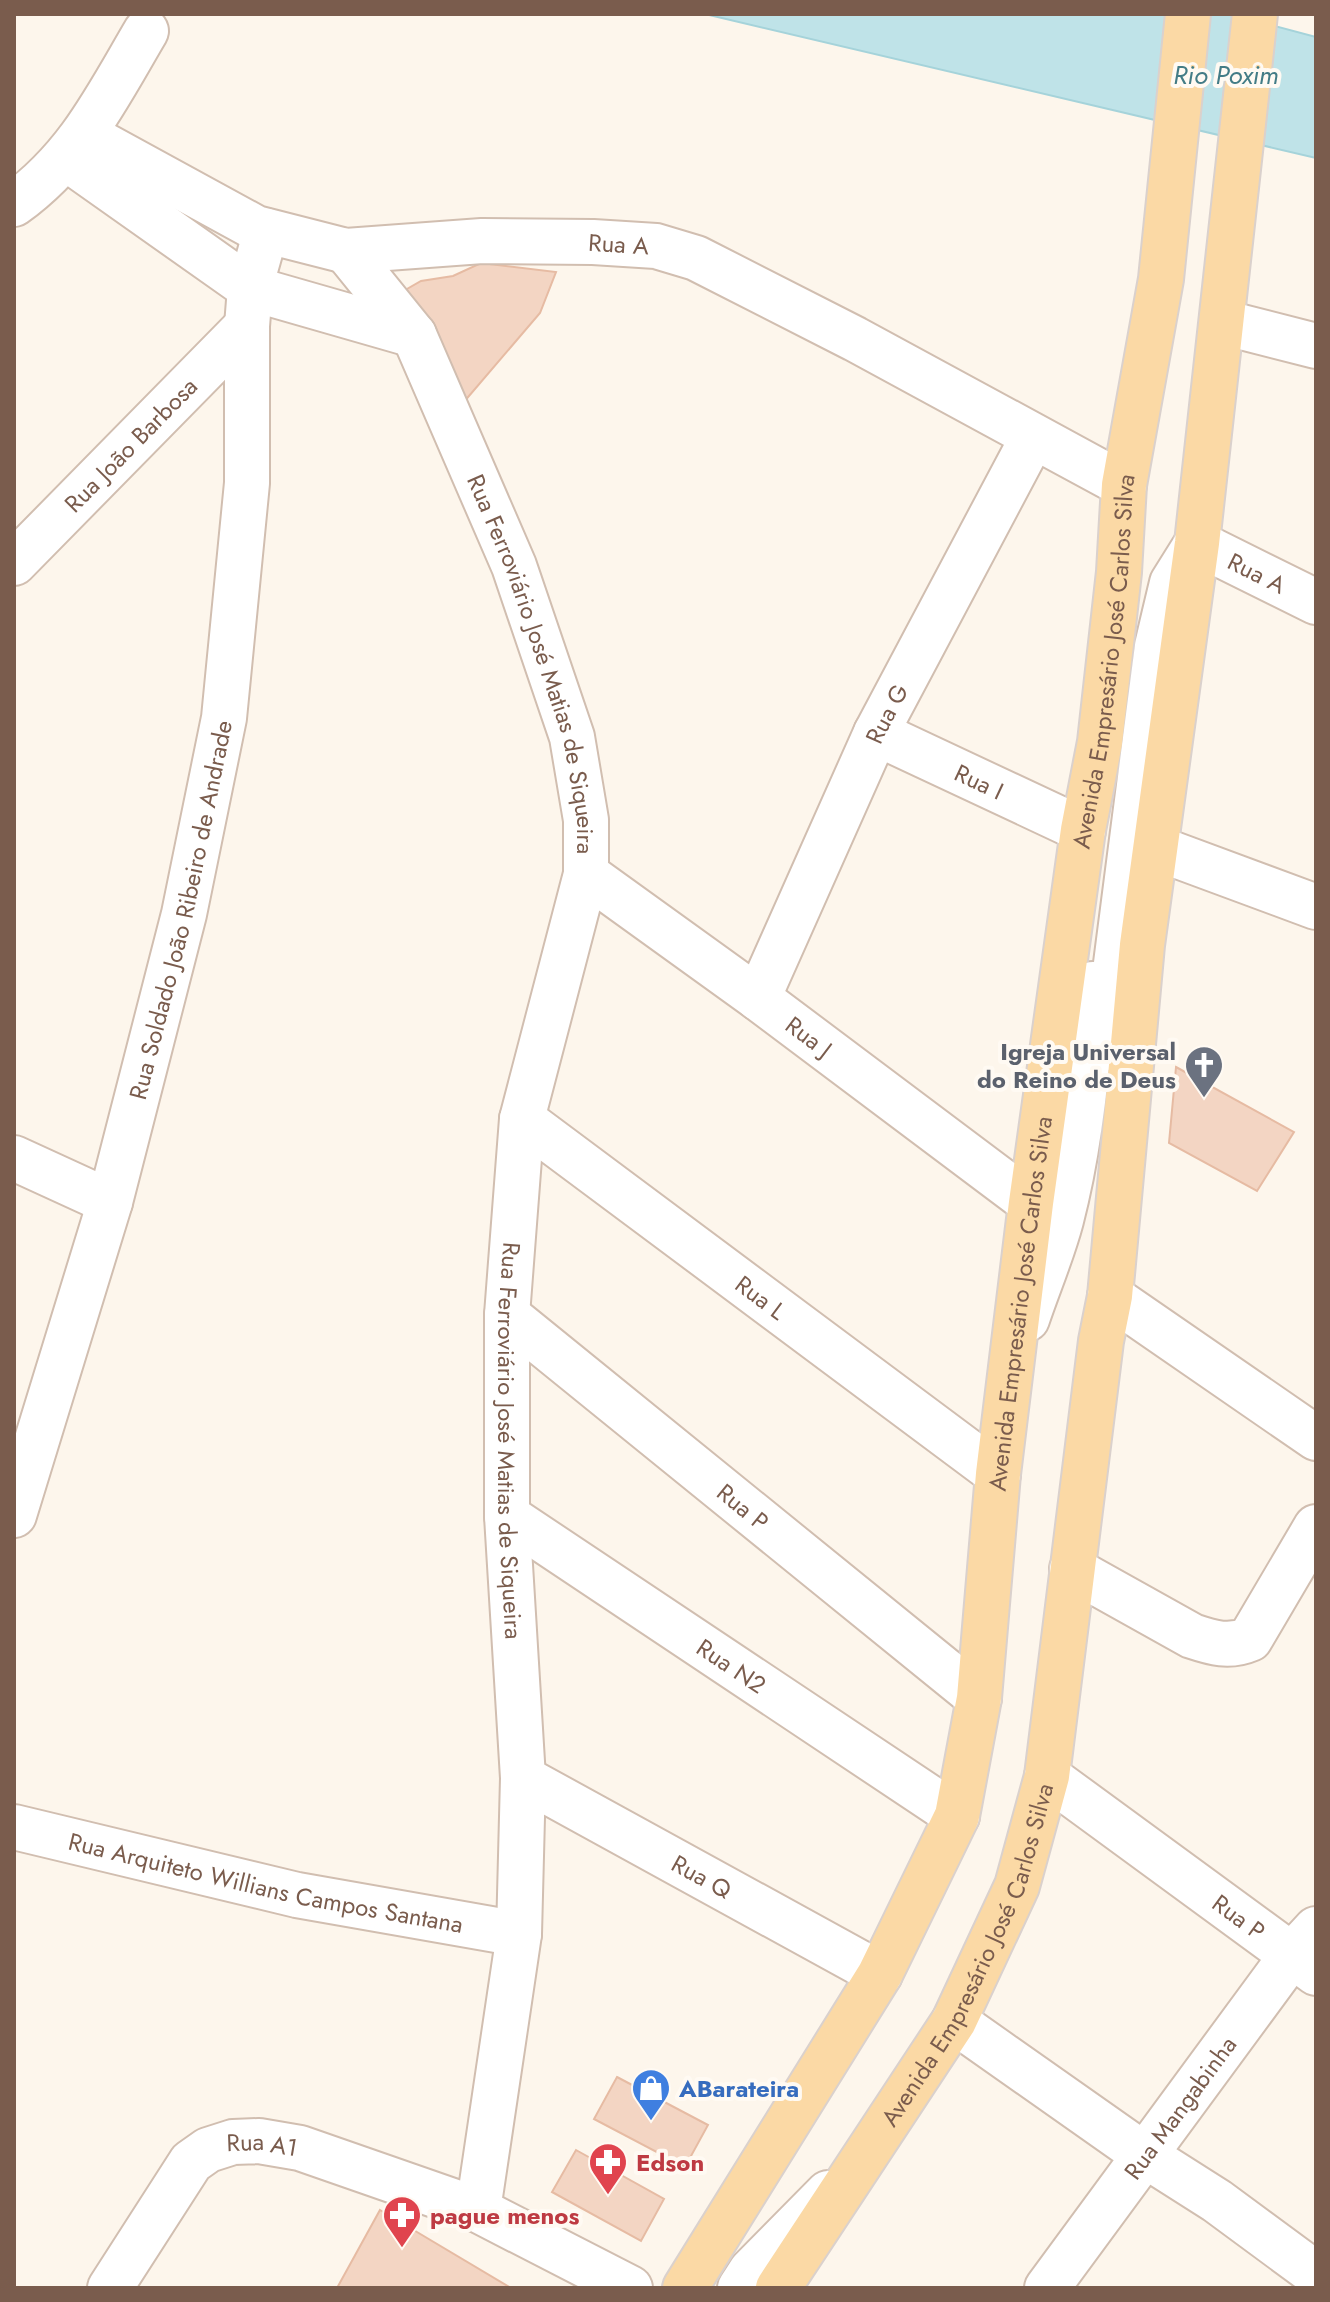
<svg xmlns="http://www.w3.org/2000/svg" width="1330" height="2302" font-family="Jost,sans-serif">
  <style>
    .water { fill: #bfe3e8; stroke: #a5d3da; stroke-width: 2 }
    .building { fill: #f3d5c3; stroke: #e6bba3; stroke-width: 2 }
    .lines { fill: none; stroke-linecap: round; stroke-linejoin: round }
    .minor-casing { stroke: #d1beb0; stroke-width: 48 }
    .major-casing { stroke: #dad1cd; stroke-width: 48 }
    .minor { stroke: #fff; stroke-width: 44 }
    .major { stroke: #fbd9a5; stroke-width: 44 }
    .labels { text-anchor: middle; dominant-baseline: central; stroke-width: 8; stroke-linejoin: round; paint-order: stroke }
    .street-label { font-size: 24px; fill: #7a5c4d; stroke: #fffaf3 }
    .worship-label { font-size: 24px; font-weight: bold; fill: #5b616d; stroke: #fffaf3; text-anchor: end }
    .shop-label { font-size: 24px; font-weight: bold; fill: #366cbe; stroke: #fffaf3; text-anchor: start }
    .health-label { font-size: 24px; font-weight: bold; fill: #be3a42; stroke: #fffaf3; text-anchor: start }
    .water-label { font-size: 26px; font-style: italic; fill: #437c86; stroke: #fffaf3 }
  </style>
  <rect width="100%" height="100%" fill="#fdf6ec"/>
  <polygon class="water" points="705,14 1230,14 1316,37 1316,158"/>
  <g class="building">
    <polygon points="481,263 556,272 540,313 463,403 411,323 407,289 421,281 453,276"/>
    <polygon points="1176,1067 1294,1132 1257,1191 1169,1143"/>
    <polygon points="617,2077 708,2125 685,2167 594,2119"/>
    <polygon points="576,2150 664,2199 641,2241 552,2192"/>
    <polygon points="380,2210 511,2288 337,2288"/>
  </g>
  <g class="lines">
    <defs>
      <g id="minor">
        <path id="s1" d="M84 134 256 228 346 251 482 241 593 242 656 246 696 258 855 339 1124 485"/>
        <polyline points="66,158 250,288 414,335"/>
        <path d="M14 204C78 158 107 97 146 31"/>
        <path id="s2" d="M346 251 414 335 514 566 572 737 586 820V874L522 1119 507 1315V1516L523 1778 519 1934 478 2210"/>
        <polyline points="1222,322 1316,346"/>
        <path id="s3" d="M14 563 247 326"/>
        <path id="s4" d="M876 733 1083 830"/>
        <polyline points="1154,847 1316,907"/>
        <path id="s5" d="M586 874 758 998 1031 1203"/>
        <path id="s6" d="M758 998 876 733 1033 437"/>
        <path id="s7" d="M1121 1052 1114 979 1157 646 1172 583 1197 543 1316 602"/>
        <path id="s8" d="M522 1119 998 1474"/>
        <polyline points="14,1158 110,1202"/>
        <polyline points="1110,1296 1316,1438"/>
        <path id="s9" d="M507 1315 979 1698"/>
        <path d="M1027 1319C1038 1286 1052 1254 1061 1220 1081 1143 1089 1063 1093 984"/>
        <path id="s10" d="M14 1515 110 1202 184 914 224 718 247 483V326L250 288 266 231"/>
        <path id="s11" d="M507 1516 957 1816"/>
        <path d="M1072 1569 1192 1636C1213 1643 1229 1648 1250 1639L1316 1527"/>
        <path id="s12" d="M1047 1776 1316 1973"/>
        <path id="s13" d="M523 1778 880 1974"/>
        <path id="s14" d="M14 1827 297 1895 519 1934"/>
        <polyline points="954,2021 1143,2154 1217,2201 1316,2274"/>
        <path id="s15" d="M110 2288 191 2162 208 2150 233 2142 259 2141 300 2148 478 2210 630 2288"/>
        <polyline points="740,2288 751,2271 828,2193"/>
        <path id="s16" d="M1047 2288 1292 1955 1316 1929"/>
      </g>
      <g id="major">
        <path id="s17" d="M685 2288 880 1974 957 1816 979 1698 998 1474 1031 1203 1083 830 1100 742 1119 572 1124 485 1161 279 1188 14"/>
        <path id="s18" d="M778 2288 954 2021 1017 1886 1047 1776 1101 1341 1110 1296 1142 945 1197 543 1255 14"/>
      </g>
    </defs>
    <use href="#minor" class="minor-casing"/>
    <use href="#major" class="major-casing"/>
    <use href="#minor" class="minor"/>
    <use href="#major" class="major"/>
  </g>
  <defs>
    <symbol id="church-pin" viewBox="-11 -11 22 30"><path d="M0 17L-7.5 6A9.5 9.5 0 1 1 7.5 6Z" fill="#6b7280" stroke="#fffaf3"/><path d="M-1.2-6h2.4v3.5h3.3v2.4h-3.3V6h-2.4V-.1h-3.3v-2.4h3.3Z" fill="#fff"/></symbol>
    <symbol id="shop-pin" viewBox="-11 -11 22 30"><path d="M0 17L-7.5 6A9.5 9.5 0 1 1 7.5 6Z" fill="#3f7fe0" stroke="#fffaf3"/><path d="M-5-2.5h2.3a2.7 3.5 0 0 1 5.4 0H5L5.5 6h-11ZM-1.5-2.5h3a1.5 2.3 0 0 0-3 0Z" fill="#fff"/></symbol>
    <symbol id="pharmacy-pin" viewBox="-11 -11 22 30"><path d="M0 17L-7.5 6A9.5 9.5 0 1 1 7.5 6Z" fill="#e0444e" stroke="#fffaf3"/><path d="M-2-6h4v4h4v4h-4v4h-4v-4h-4v-4h4Z" fill="#fff"/></symbol>
  </defs>
  <g fill-rule="evenodd">
    <use href="#church-pin" x="1182" y="1043" width="44" height="60"/>
    <use href="#shop-pin" x="629" y="2066" width="44" height="60"/>
    <use href="#pharmacy-pin" x="586" y="2140" width="44" height="60"/>
    <use href="#pharmacy-pin" x="380" y="2193" width="44" height="60"/>
  </g>
  <g class="labels">
    <g class="street-label">
      <text stroke="none"><textPath href="#s1" startOffset="562">Rua A</textPath></text>
      <text stroke="none"><textPath href="#s3" startOffset="166">Rua João Barbosa</textPath></text>
      <text stroke="none"><textPath href="#s7" startOffset="588">Rua A</textPath></text>
      <text stroke="none"><textPath href="#s17" startOffset="1710">Avenida Empresário José Carlos Silva</textPath></text>
      <text stroke="none"><textPath href="#s2" startOffset="460">Rua Ferroviário José Matias de Siqueira</textPath></text>
      <text stroke="none"><textPath href="#s6" startOffset="312">Rua G</textPath></text>
      <text stroke="none"><textPath href="#s4" startOffset="114">Rua I</textPath></text>
      <text stroke="none"><textPath href="#s10" startOffset="628">Rua Soldado João Ribeiro de Andrade</textPath></text>
      <text stroke="none"><textPath href="#s5" startOffset="276">Rua J</textPath></text>
      <text stroke="none"><textPath href="#s8" startOffset="298">Rua L</textPath></text>
      <text stroke="none"><textPath href="#s17" startOffset="1062">Avenida Empresário José Carlos Silva</textPath></text>
      <text stroke="none"><textPath href="#s2" startOffset="1254">Rua Ferroviário José Matias de Siqueira</textPath></text>
      <text stroke="none"><textPath href="#s9" startOffset="304">Rua P</textPath></text>
      <text stroke="none"><textPath href="#s11" startOffset="270">Rua N2</textPath></text>
      <text stroke="none"><textPath href="#s13" startOffset="204">Rua Q</textPath></text>
      <text stroke="none"><textPath href="#s14" startOffset="258">Rua Arquiteto Willians Campos Santana</textPath></text>
      <text stroke="none"><textPath href="#s12" startOffset="238">Rua P</textPath></text>
      <text stroke="none"><textPath href="#s18" startOffset="386">Avenida Empresário José Carlos Silva</textPath></text>
      <text stroke="none"><textPath href="#s16" startOffset="224">Rua Mangabinha</textPath></text>
      <text stroke="none"><textPath href="#s15" startOffset="226">Rua A1</textPath></text>
    </g>
    <g class="worship-label">
      <text x="1176" y="1051">Igreja Universal<tspan x="1176" dy="28">do Reino de Deus</tspan></text>
    </g>
    <g class="shop-label">
      <text x="679" y="2088">ABarateira</text>
    </g>
    <g class="health-label">
      <text x="636" y="2162">Edson</text>
      <text x="430" y="2215">pague menos</text>
    </g>
    <g class="water-label">
      <text x="1226" y="75">Rio Poxim</text>
    </g>
  </g>
  <rect width="1330" height="2302" fill="none" stroke="#7a5c4d" stroke-width="32"/>
</svg>
